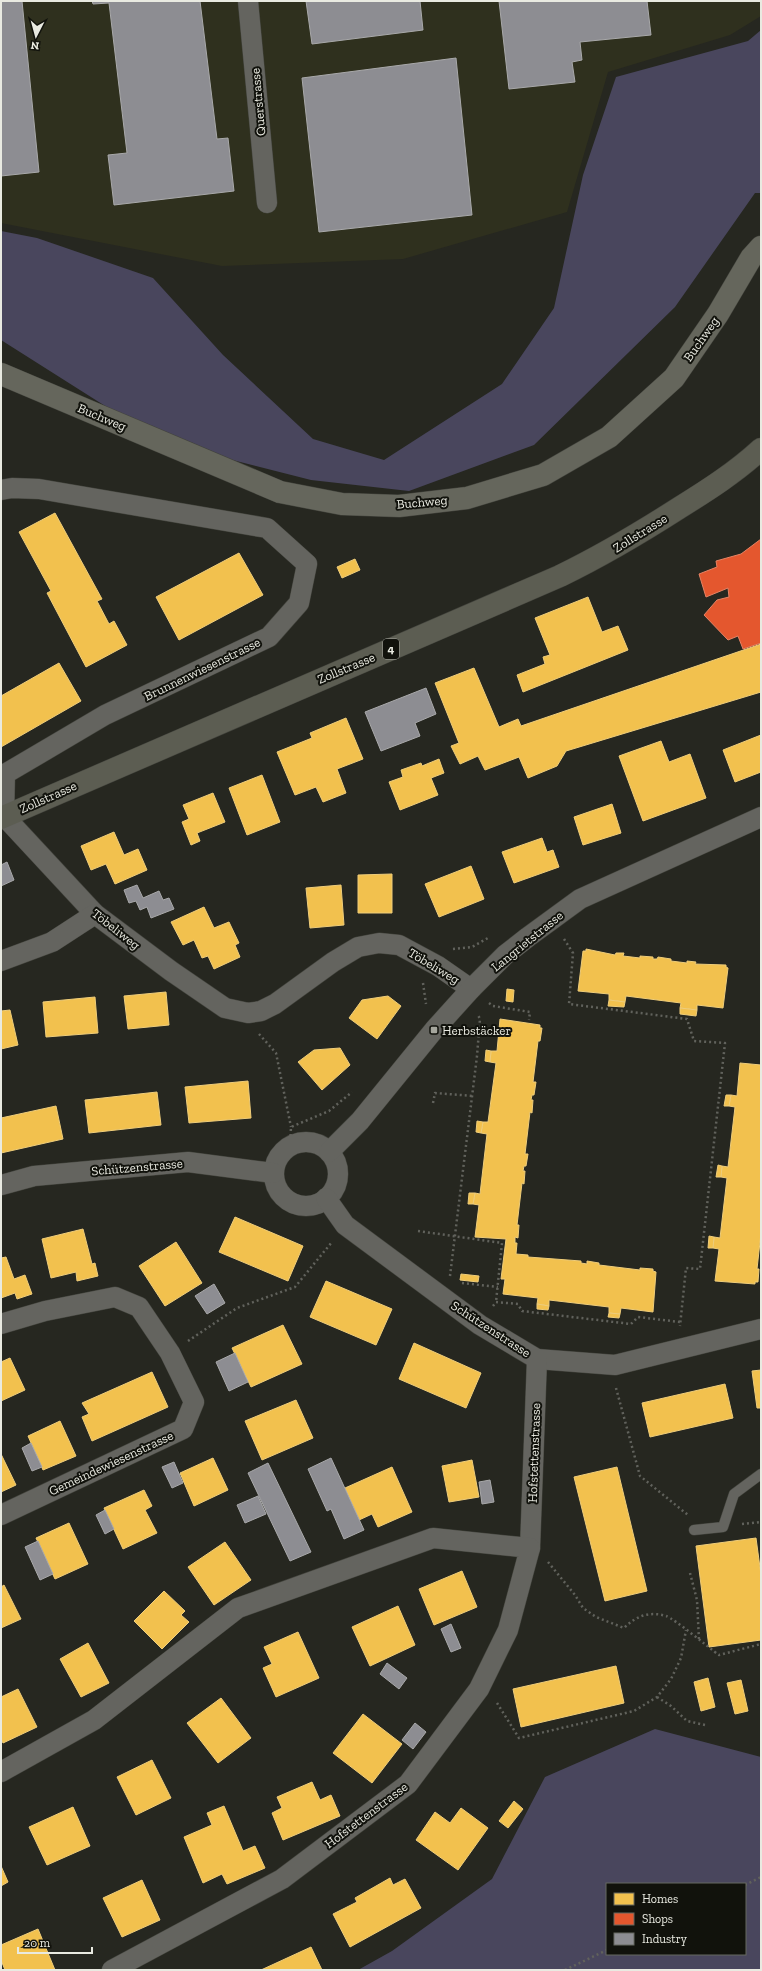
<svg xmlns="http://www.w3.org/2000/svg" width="762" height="1971" font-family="'Zilla Slab',serif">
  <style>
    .built { fill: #2f301e }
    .forest { fill: #49465d; fill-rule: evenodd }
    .homes { fill: #f2c14e; stroke: #efcd7a }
    .shops { fill: #e4572e; stroke: #e68364 }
    .industry { fill: #8d8d92; stroke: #a9a9aa }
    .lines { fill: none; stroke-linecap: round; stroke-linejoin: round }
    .lane-casing { stroke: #43443d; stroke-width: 11 }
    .street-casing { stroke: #43443d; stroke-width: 21 }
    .secondary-casing { stroke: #43443d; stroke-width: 23 }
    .primary-casing { stroke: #43443d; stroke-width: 23 }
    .path { stroke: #61625c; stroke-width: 2.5; stroke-dasharray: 2 3; stroke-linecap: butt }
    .lane { stroke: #64645f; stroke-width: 10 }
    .street { stroke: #64645f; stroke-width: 20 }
    .secondary { stroke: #65665c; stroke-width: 22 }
    .primary { stroke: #5c5d52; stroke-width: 22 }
    .poi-dot { fill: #a5a69d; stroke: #11120c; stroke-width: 1.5 }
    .labels { text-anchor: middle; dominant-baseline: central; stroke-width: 4; stroke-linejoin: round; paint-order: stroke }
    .shield { fill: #11120c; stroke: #a8a9a1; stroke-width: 1 }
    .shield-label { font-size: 12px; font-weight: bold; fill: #e9eae1 }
    .street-label { font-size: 13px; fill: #e9eae1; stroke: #11120c }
    .poi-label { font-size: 13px; fill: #e9eae1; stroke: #11120c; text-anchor: start }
  </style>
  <rect width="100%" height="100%" fill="#262720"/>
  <polygon class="built" points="1,1 761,1 761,16 730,35 608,72 567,212 403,259 222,266 1,223"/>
  <g class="forest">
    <polygon points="761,30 761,193 755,193 675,307 534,445 409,491 311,480 189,449 132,423 1,340 1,231 37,238 153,278 223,355 313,439 384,460 502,384 554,308 583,175 616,77 748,41"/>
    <path d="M655 1729 761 1757V1970H358L392 1951 492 1879 545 1777ZM607 1884H745V1954H607Z"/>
  </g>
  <g class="homes">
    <polygon points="55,513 102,599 97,601 109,624 114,621 127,645 86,667 47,593 51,591 19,532"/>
    <polygon points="239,553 263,595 179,640 156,597"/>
    <polygon points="355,559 360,570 342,578 337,567"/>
    <polygon points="588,597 602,632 618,626 628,650 523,692 517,675 545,664 543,657 550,655 535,618"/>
    <polygon points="761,644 761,692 566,751 557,766 528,778 519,757 485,770 478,756 460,764 451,746 459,743 435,683 474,668 499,727 518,719 521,726"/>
    <polygon points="59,663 81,701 1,747 1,696"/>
    <polygon points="346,718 363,759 337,769 346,793 323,802 316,787 295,795 277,752 312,738 310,733"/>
    <polygon points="761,735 761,772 735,782 723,750"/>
    <polygon points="661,741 669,762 690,754 706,798 643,821 619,756"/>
    <polygon points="439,759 444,773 431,778 438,795 400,810 389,782 403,777 401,770 421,763 422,766"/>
    <polygon points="262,775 280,822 247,835 229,788"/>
    <polygon points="213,793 225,822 197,833 200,841 191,845 182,822 189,819 183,805"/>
    <polygon points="612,804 621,833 583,845 574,817"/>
    <polygon points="114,832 124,855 138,849 147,870 115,884 106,864 91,870 81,846"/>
    <polygon points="542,838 547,852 553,850 559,867 514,883 502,852"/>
    <polygon points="471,866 484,899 439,917 425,884"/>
    <polygon points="392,874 392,913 358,913 358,875"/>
    <polygon points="341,885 344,925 310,928 306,888"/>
    <polygon points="204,907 214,928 229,922 239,943 235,945 240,957 214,969 208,956 202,958 194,940 183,945 171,922"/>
    <polygon points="586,949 615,955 616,953 624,953 623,956 640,958 640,956 653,957 653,959 657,959 658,957 671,959 671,961 687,963 687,961 696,962 695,964 726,965 726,967 728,968 723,1008 697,1005 697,1010 680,1008 681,1003 626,996 625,1002 609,1000 609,994 578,991 583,951 586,951"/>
    <polygon points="507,989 514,990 513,1002 506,1001"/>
    <polygon points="166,992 169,1025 128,1029 124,996"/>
    <polygon points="388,996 401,1006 377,1039 349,1018 362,1000"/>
    <polygon points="95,997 98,1033 46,1037 43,1002"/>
    <polygon points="609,1000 625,1002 624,1007 608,1006"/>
    <polygon points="680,1008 697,1010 696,1016 680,1014"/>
    <polygon points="10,1010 18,1045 1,1049 1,1011"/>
    <polygon points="500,1019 540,1025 540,1028 542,1028 540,1041 538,1041 533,1082 536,1082 534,1095 532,1095 531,1100 533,1100 532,1113 530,1112 525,1154 528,1154 526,1166 524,1166 523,1171 525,1171 524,1184 522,1183 517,1225 519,1225 518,1238 515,1237 515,1243 517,1243 516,1254 528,1255 528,1257 581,1261 581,1263 587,1264 587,1261 599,1263 599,1265 640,1270 640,1268 653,1269 653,1271 656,1272 653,1312 621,1308 620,1314 609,1313 609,1307 549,1300 549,1306 537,1304 538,1298 503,1294 505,1279 501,1279 506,1239 475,1237 479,1205 473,1204 475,1193 480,1194 487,1134 481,1133 483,1122 488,1122 496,1063 490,1062 491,1051 497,1051"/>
    <polygon points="340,1048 350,1065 322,1090 298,1062 314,1050"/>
    <polygon points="486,1050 491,1051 490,1062 485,1061"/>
    <polygon points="740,1063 761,1065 761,1233 757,1269 759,1269 758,1282 755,1282 755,1284 715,1281 719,1249 713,1248 714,1237 720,1238 727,1178 721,1177 722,1166 728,1167 735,1107 729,1106 731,1095 737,1096"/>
    <polygon points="248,1081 251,1118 189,1123 185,1087"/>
    <polygon points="157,1092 161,1125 89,1133 85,1100"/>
    <polygon points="726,1095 731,1095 729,1106 724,1106"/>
    <polygon points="56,1106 63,1139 1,1153 1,1118"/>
    <polygon points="477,1121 483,1122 481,1133 476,1132"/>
    <polygon points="718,1165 722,1166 721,1177 716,1177"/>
    <polygon points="469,1193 475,1193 473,1204 468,1204"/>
    <polygon points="235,1217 303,1246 288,1281 219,1252"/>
    <polygon points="83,1229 92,1264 95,1263 98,1276 77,1281 76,1272 51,1278 42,1239"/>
    <polygon points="709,1236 714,1237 713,1248 708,1248"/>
    <polygon points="176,1242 202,1283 165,1306 139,1266"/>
    <polygon points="6,1257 14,1279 25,1275 32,1294 17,1299 15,1293 1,1298 1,1258"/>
    <polygon points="461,1274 479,1276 478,1282 460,1280"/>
    <polygon points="326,1281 392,1309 376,1345 310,1317"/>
    <polygon points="537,1304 549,1306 548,1310 537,1309"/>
    <polygon points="609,1313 620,1314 619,1318 608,1317"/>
    <polygon points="283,1325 302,1364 251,1387 232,1348"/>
    <polygon points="414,1343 481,1373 466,1408 399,1379"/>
    <polygon points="10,1358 25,1390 1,1401 1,1362"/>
    <polygon points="761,1370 761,1408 757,1408 752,1371"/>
    <polygon points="152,1372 168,1407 92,1441 82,1417 89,1414 82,1403"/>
    <polygon points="725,1384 733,1418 650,1437 642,1403"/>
    <polygon points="296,1400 313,1438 262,1460 245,1421"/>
    <polygon points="60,1421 76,1456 43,1470 28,1436"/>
    <polygon points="1,1454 16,1485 1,1492"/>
    <polygon points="213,1458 228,1490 194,1506 180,1473"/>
    <polygon points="472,1460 479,1497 449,1502 442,1466"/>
    <polygon points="392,1467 412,1512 378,1527 372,1514 359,1520 345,1488"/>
    <polygon points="617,1467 647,1591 605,1601 574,1477"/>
    <polygon points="144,1490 152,1506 145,1510 157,1533 123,1549 104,1508"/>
    <polygon points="69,1523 88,1564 55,1579 36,1538"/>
    <polygon points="756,1538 761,1575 761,1640 709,1647 696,1546"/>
    <polygon points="225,1542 251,1580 214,1605 188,1567"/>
    <polygon points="462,1571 477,1607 434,1625 419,1589"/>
    <polygon points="4,1585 21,1619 1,1628 1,1587"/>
    <polygon points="164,1591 185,1611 181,1615 189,1622 162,1649 134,1621"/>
    <polygon points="398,1606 415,1645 370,1666 352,1627"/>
    <polygon points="298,1632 319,1678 276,1697 263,1668 272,1664 264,1647"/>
    <polygon points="88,1643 109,1683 81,1697 60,1659"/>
    <polygon points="616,1666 624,1703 521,1727 513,1689"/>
    <polygon points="708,1678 715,1707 701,1711 694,1682"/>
    <polygon points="741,1680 748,1711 735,1714 727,1683"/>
    <polygon points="18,1689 37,1727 3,1743 1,1739 1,1697"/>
    <polygon points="221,1698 251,1738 218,1763 187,1723"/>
    <polygon points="363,1714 402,1744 372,1783 333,1753"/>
    <polygon points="152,1760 171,1798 136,1815 117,1777"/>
    <polygon points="312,1782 320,1800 331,1795 340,1816 283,1840 272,1813 282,1808 277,1797"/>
    <polygon points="514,1801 523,1809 508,1828 499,1821"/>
    <polygon points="224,1806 243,1851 255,1846 265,1868 227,1884 222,1874 203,1883 184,1837 212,1825 207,1813"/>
    <polygon points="73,1807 90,1846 47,1865 29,1827"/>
    <polygon points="461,1808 488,1828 458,1870 416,1840 435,1812 450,1823"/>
    <polygon points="1,1866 8,1882 1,1886"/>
    <polygon points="390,1878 393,1885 405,1879 421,1908 350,1947 333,1914 357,1902 355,1898"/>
    <polygon points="142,1880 160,1920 122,1937 103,1898"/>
    <polygon points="38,1929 55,1970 5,1970 1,1960 1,1945"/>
    <polygon points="311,1947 322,1970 261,1970"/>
  </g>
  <polygon class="shops" points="761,539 761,643 743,649 738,636 728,640 704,615 717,600 729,597 728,588 706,597 699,574 717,567 716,561 741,554"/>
  <g class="industry">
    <polygon points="1,1 22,1 39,172 1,176"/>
    <polygon points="92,1 200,1 217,139 228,138 234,191 114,205 108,155 127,153 109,3 93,4"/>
    <polygon points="306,1 420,1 423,30 312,44"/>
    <polygon points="499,1 647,1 651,35 580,42 582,60 572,62 575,82 509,89"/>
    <polygon points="456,58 472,215 319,232 302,78"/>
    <polygon points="426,688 436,714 415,723 420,736 381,751 365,712"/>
    <polygon points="7,862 14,880 1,886 1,865"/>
    <polygon points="137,885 143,898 159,891 163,900 169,898 174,909 151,918 147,907 140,910 136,901 129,903 124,890"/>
    <polygon points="214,1284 225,1303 207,1314 195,1296"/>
    <polygon points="235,1353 248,1382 229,1391 216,1362"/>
    <polygon points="31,1443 42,1467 32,1471 22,1448"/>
    <polygon points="331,1458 364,1530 344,1539 331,1509 327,1511 308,1469"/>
    <polygon points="174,1462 183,1483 172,1488 162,1467"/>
    <polygon points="268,1463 311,1552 290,1561 248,1473"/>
    <polygon points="490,1480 494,1502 482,1504 479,1482"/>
    <polygon points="258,1496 266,1514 245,1523 237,1505"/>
    <polygon points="105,1510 114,1529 105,1534 96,1515"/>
    <polygon points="38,1541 53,1574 40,1580 25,1547"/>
    <polygon points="451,1624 461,1648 451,1652 441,1629"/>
    <polygon points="387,1663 407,1678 399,1689 380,1674"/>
    <polygon points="415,1723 426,1732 413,1749 402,1740"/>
  </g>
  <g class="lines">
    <defs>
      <polyline id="lane" points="694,1530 723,1527 734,1494 761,1474"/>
      <g id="street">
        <polyline points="248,1 267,203"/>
        <polyline points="1,490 12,488 39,489 267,528 307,564 299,603 269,637 105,715 5,774 4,816 95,914 171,971 225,1008 248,1013 261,1011 275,1004 333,962 358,947 379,943 399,945 438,966 471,989"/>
        <polyline points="1,961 52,942 95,914"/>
        <circle cx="306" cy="1174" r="32"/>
        <polyline points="329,1152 360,1121 434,1030 471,989 505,955 528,937 580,899 761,817"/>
        <polyline points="1,1185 34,1176 188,1162 273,1173"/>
        <polyline points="326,1198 345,1225 480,1325 537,1359 615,1365 761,1329"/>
        <polyline points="1,1324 45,1311 115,1297 139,1307 170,1353 194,1402 183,1429 1,1515"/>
        <polyline points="530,1548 537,1359"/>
        <polyline points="1,1772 94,1720 238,1608 433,1538 530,1548 508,1630 479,1689 408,1784 282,1879 112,1970"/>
      </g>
      <polyline id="secondary" points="1,374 280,492 342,504 399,506 467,498 543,475 609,437 674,378 718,314 751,258 761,247"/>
      <path id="primary" d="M1 818 560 576C601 556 640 533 679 508 708 490 736 472 761 449"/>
    </defs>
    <use href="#lane" class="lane-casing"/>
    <use href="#street" class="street-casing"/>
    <use href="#secondary" class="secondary-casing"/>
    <use href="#primary" class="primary-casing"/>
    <g class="path">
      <polyline points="564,939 573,953 569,1004 687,1019 694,1041 725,1043 700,1269 686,1268 680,1326"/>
      <polyline points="453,949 472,947 488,938"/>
      <polyline points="423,983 426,1004"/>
      <polyline points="489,1003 493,1006 530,1012 529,1020"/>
      <polyline points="259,1034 276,1053 291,1127"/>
      <polyline points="433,1103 435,1093 473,1096"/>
      <polyline points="290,1146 291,1127 329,1111 352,1092"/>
      <polyline points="418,1231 502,1243 496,1302"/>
      <polyline points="450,1276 477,1056 480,1019 478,1015"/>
      <polyline points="462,1283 498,1287"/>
      <polyline points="493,1306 496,1302 518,1304 522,1311 631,1324 638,1317 680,1322"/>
      <polyline points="188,1341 237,1308 295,1287 332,1242"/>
      <polyline points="616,1388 640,1476 688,1515"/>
      <polyline points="742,1524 761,1522"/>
      <path d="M548 1562 575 1595 583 1608 596 1617 624 1628C636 1616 649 1611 666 1616 675 1619 709 1648 719 1655L761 1644"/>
      <polyline points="690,1573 697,1600 699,1640"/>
      <polyline points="657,1697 671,1706 687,1721 705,1725"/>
      <polyline points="497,1703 519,1738 634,1711 657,1697 671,1679 681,1658 686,1630"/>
      <polyline points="745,1885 761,1877"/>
      <polyline points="565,1970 607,1950"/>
    </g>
    <use href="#lane" class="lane"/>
    <use href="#street" class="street"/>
    <use href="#secondary" class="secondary"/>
    <use href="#primary" class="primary"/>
  </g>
  <rect class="poi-dot" x="430" y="1026" width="8" height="8" rx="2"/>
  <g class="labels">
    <rect class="shield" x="383" y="639" width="16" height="20" rx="3"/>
    <g class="shield-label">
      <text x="391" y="649">4</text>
    </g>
    <g class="street-label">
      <text transform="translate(258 102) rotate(-95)">Querstrasse</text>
      <text transform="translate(701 339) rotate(-55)">Buchweg</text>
      <text transform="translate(102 417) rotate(23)">Buchweg</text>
      <text transform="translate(422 502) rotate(-5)">Buchweg</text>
      <text transform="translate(640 533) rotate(-32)">Zollstrasse</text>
      <text transform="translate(346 668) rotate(-23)">Zollstrasse</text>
      <text transform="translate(202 669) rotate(-26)">Brunnenwiesenstrasse</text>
      <text transform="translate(48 797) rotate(-24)">Zollstrasse</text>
      <text transform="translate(116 929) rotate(38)">Töbeliweg</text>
      <text transform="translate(527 941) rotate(-39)">Langrietstrasse</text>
      <text transform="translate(434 966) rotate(31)">Töbeliweg</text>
      <text transform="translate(137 1167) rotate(-5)">Schützenstrasse</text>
      <text transform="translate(491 1329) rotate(33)">Schützenstrasse</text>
      <text transform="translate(534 1453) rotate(-88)">Hofstettenstrasse</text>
      <text transform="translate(111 1463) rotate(-25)">Gemeindewiesenstrasse</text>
      <text transform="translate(366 1815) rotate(-37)">Hofstettenstrasse</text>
    </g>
    <g class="poi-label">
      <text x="442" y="1030">Herbstäcker</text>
    </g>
  </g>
  <rect width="762" height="1971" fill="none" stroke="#e9eae1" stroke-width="4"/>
  <rect x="606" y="1883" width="140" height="72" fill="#11120c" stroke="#676861"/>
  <rect x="614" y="1893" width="20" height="12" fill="#f2c14e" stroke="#676861"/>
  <text x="642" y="1903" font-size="12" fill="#e9eae1">Homes</text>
  <rect x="614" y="1913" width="20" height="12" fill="#e4572e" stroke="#676861"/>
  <text x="642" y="1923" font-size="12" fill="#e9eae1">Shops</text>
  <rect x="614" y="1933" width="20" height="12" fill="#8d8d92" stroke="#676861"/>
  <text x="642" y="1943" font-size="12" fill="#e9eae1">Industry</text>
  <g transform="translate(36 36) rotate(186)" stroke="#11120c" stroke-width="3" paint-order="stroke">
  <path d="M0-3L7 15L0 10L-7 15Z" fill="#e9eae1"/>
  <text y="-6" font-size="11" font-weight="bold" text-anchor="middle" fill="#e9eae1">N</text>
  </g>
  <path d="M18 1947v6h74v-6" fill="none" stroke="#e9eae1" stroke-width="2"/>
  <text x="24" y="1947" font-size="12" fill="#e9eae1" stroke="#11120c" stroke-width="3" paint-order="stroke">20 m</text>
</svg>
